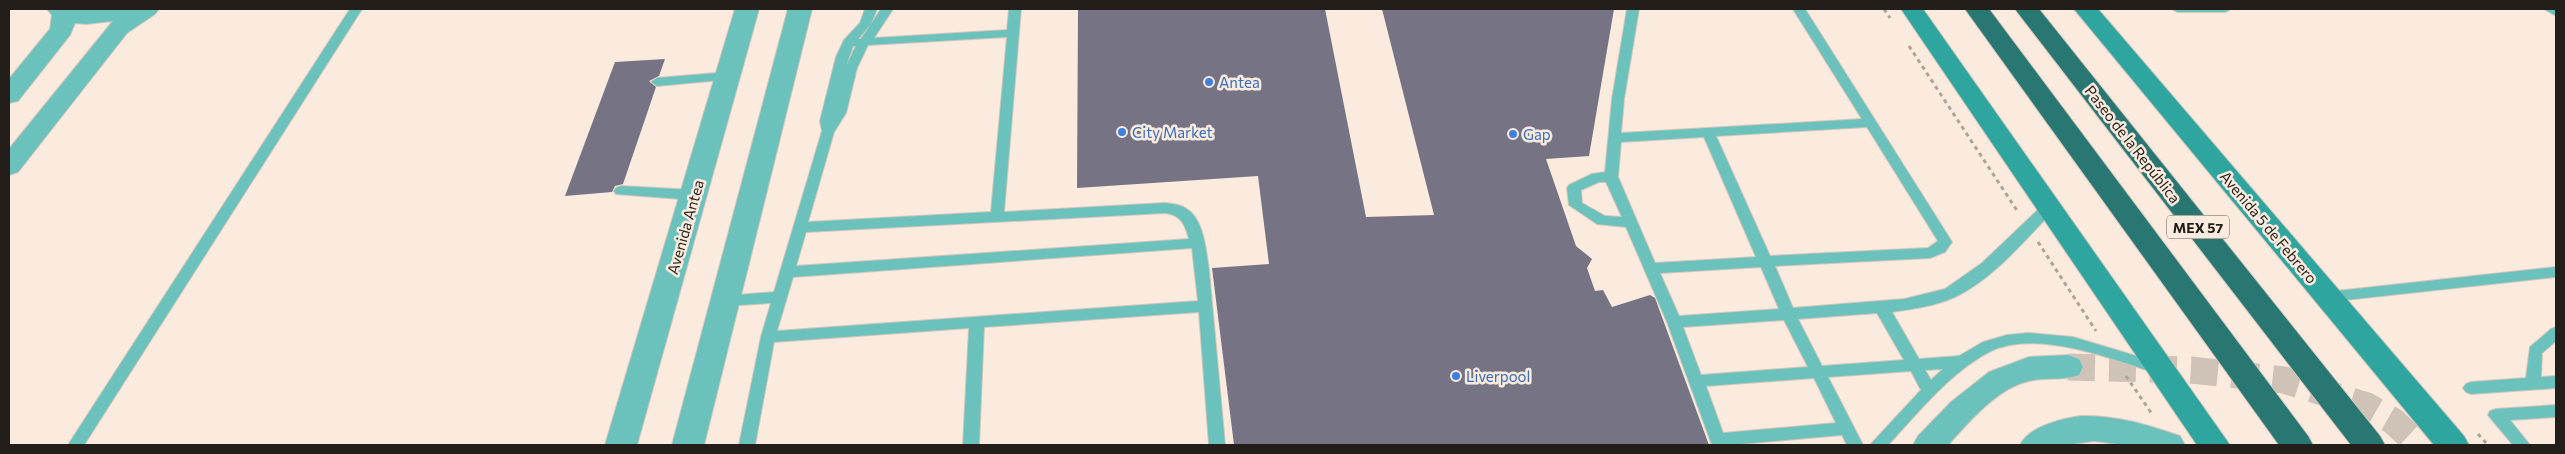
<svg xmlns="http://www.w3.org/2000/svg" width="2565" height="454" font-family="Commissioner,sans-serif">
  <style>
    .building { fill: #767484 }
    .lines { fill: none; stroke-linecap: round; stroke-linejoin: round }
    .secondary-tunnel { stroke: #cfc2b7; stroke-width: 27; stroke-dasharray: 27 14; stroke-linecap: butt }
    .lane-casing { stroke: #d3c6bb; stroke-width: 2 }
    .street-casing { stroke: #d3c6bb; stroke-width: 2 }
    .secondary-casing { stroke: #d3c6bb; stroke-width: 2 }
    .highway-casing { stroke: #d3c6bb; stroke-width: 2 }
    .path { stroke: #afa399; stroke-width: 3; stroke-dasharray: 4 4; stroke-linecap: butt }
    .lane { fill: #6bc1bc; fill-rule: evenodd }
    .street { fill: #6bc1bc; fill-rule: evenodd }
    .secondary { fill: #2fa5a0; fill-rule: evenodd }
    .highway { fill: #297773; fill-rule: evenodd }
    .shop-dot { fill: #3f7fe0; stroke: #faebde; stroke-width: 2 }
    .labels { text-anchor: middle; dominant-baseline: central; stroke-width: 5; stroke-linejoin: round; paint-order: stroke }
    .shield { fill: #faebde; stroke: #645c54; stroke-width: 1 }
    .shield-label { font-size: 14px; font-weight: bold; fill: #231e19 }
    .shop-label { font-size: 15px; fill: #366cbe; stroke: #faebde; text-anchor: start }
    .street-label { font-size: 15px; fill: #231e19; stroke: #faebde }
  </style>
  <rect width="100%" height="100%" fill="#faebde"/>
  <g class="building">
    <polygon points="1078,9 1325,9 1366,217 1434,215 1382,9 1614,9 1589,156 1546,159 1576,246 1592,259 1587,268 1595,291 1603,290 1612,307 1650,295 1655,298 1709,445 1234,445 1212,268 1269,264 1258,176 1077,188"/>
    <polygon points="665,59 659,76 649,81 656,87 623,184 615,186 612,192 565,196 615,62"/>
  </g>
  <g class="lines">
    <polyline class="secondary-tunnel" points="2068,367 2191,370 2284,380 2367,406 2393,421 2419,445"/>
    <defs>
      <g id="lane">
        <polygon points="350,9 362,9 84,445 68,445"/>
        <path d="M865 9H877L871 24 858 39H861L881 9H893L874 38 1007 30 1009 9H1021L1004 212 1165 203C1171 204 1179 204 1185 208 1204 218 1206 251 1209 270L1225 445H1209L1199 312 984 327 979 445H963L969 328 774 342 755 445H739L761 337 771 303 724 306 719 305 717 301 719 297 724 296 774 292 822 131 820 121 836 57 844 40 860 23ZM1007 37 991 212 808 222 834 132 846 113 857 68 868 45ZM853 46H856L846 66ZM1165 213C1181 215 1185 224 1189 239L796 266 806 232ZM1192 248 1198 301 777 331 793 277Z"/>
        <path d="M1627 9H1639L1624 99 1621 133 1862 119 1793 9H1805L1952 242 1945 252 1930 258 1775 266 1793 308 1904 299 1945 289 1982 263 2043 205H2053L2055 208 2053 211C2024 241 1993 279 1955 297 1935 306 1913 309 1892 312L1919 359 1959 356 1983 342 2007 335 2028 333 2073 337 2163 364 2166 368 2163 372 2158 374C2112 359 2038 329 1991 351 1951 371 1918 413 1888 445H1870L1921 390 1911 371 1828 377 1863 445H1847L1842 435 1730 445H1712L1667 322 1626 227 1597 224 1569 205 1567 188 1569 185 1592 174 1605 172 1612 99ZM1867 127 1938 241 1928 248 1770 256 1716 136ZM1704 137 1756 257 1655 263 1618 177 1621 142ZM1599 182H1606L1622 217 1605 216 1582 203 1581 190ZM1761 267 1779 309 1679 316 1660 273ZM1877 313 1904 360 1822 366 1798 319ZM1784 320 1808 367 1701 375 1683 327ZM1943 369 1931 380 1925 370ZM1814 378 1836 423 1723 433 1706 386Z"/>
        <polygon points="2172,9 2231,9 2225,12 2178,12"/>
        <polygon points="2544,9 2556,9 2556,16"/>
        <polygon points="728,72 734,76 732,79 657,86 651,82 657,78"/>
        <polygon points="621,186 694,190 701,195 694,200 616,194 614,191 616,188"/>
        <polygon points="2556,267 2556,277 2327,302 2322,301 2320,297 2322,293 2327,292"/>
        <polygon points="2556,327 2556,341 2542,353 2541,377 2556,376 2556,388 2471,394 2466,392 2463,388 2466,384 2471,382 2526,378 2530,347 2551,329"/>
        <polygon points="2556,405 2556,417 2510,420 2530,445 2513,445 2488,415 2490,411 2496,409"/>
      </g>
      <g id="street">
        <polygon points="47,9 159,9 155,14 127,33 18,172 9,175 9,149 113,21 86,24 75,23 70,35 18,101 9,103 9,79 50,29 52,15"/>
        <polygon points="735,9 759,9 637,445 605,445"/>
        <polygon points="788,9 812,9 704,445 672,445"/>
        <path d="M2068 355 2079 359 2083 367 2079 375C2062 381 2046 377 2029 381 1997 388 1969 422 1948 445H1913L1918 436 1951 402 1989 372 2029 357Z"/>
        <path d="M2081 416C2116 415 2148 425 2180 436L2185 445H2125L2094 441 2065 445H2020C2030 426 2061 419 2081 416Z"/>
      </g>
      <g id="secondary">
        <polygon points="1901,9 1923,9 2230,445 2197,445"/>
        <polygon points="2074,9 2098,9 2464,436 2469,445 2434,445"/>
      </g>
      <g id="highway">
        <polygon points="1965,9 1989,9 2308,436 2313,445 2279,445"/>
        <polygon points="2015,9 2039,9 2380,436 2385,445 2351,445"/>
      </g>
    </defs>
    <use href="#lane" class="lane-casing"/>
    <use href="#street" class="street-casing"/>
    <use href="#secondary" class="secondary-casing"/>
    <use href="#highway" class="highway-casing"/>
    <g class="path">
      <polyline points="1884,9 1890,18"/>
      <polyline points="1909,46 2018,212"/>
      <polyline points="2038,242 2096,331"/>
      <polyline points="2126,376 2152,414"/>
      <polyline points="2478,434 2488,445"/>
    </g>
    <use href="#lane" class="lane"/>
    <use href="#street" class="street"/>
    <use href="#secondary" class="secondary"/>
    <use href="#highway" class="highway"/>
  </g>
  <g class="shop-dot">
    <circle cx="1209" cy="82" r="5"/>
    <circle cx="1122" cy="132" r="5"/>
    <circle cx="1513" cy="134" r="5"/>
    <circle cx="1456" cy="376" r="5"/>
  </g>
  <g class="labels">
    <rect class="shield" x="2167" y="215.5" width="62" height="23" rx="4"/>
    <g class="shield-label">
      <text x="2198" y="227">MEX 57</text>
    </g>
    <g class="shop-label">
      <text x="1219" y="82">Antea</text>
      <text x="1132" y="132">City Market</text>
      <text x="1523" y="134">Gap</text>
      <text x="1466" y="376">Liverpool</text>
    </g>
    <g class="street-label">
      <text transform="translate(2133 144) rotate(52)">Paseo de la República</text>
      <text transform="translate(685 227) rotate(-74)">Avenida Antea</text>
      <text transform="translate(2269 227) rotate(50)">Avenida 5 de Febrero</text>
    </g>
  </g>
  <rect width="2565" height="454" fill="none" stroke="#231e19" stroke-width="20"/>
</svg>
